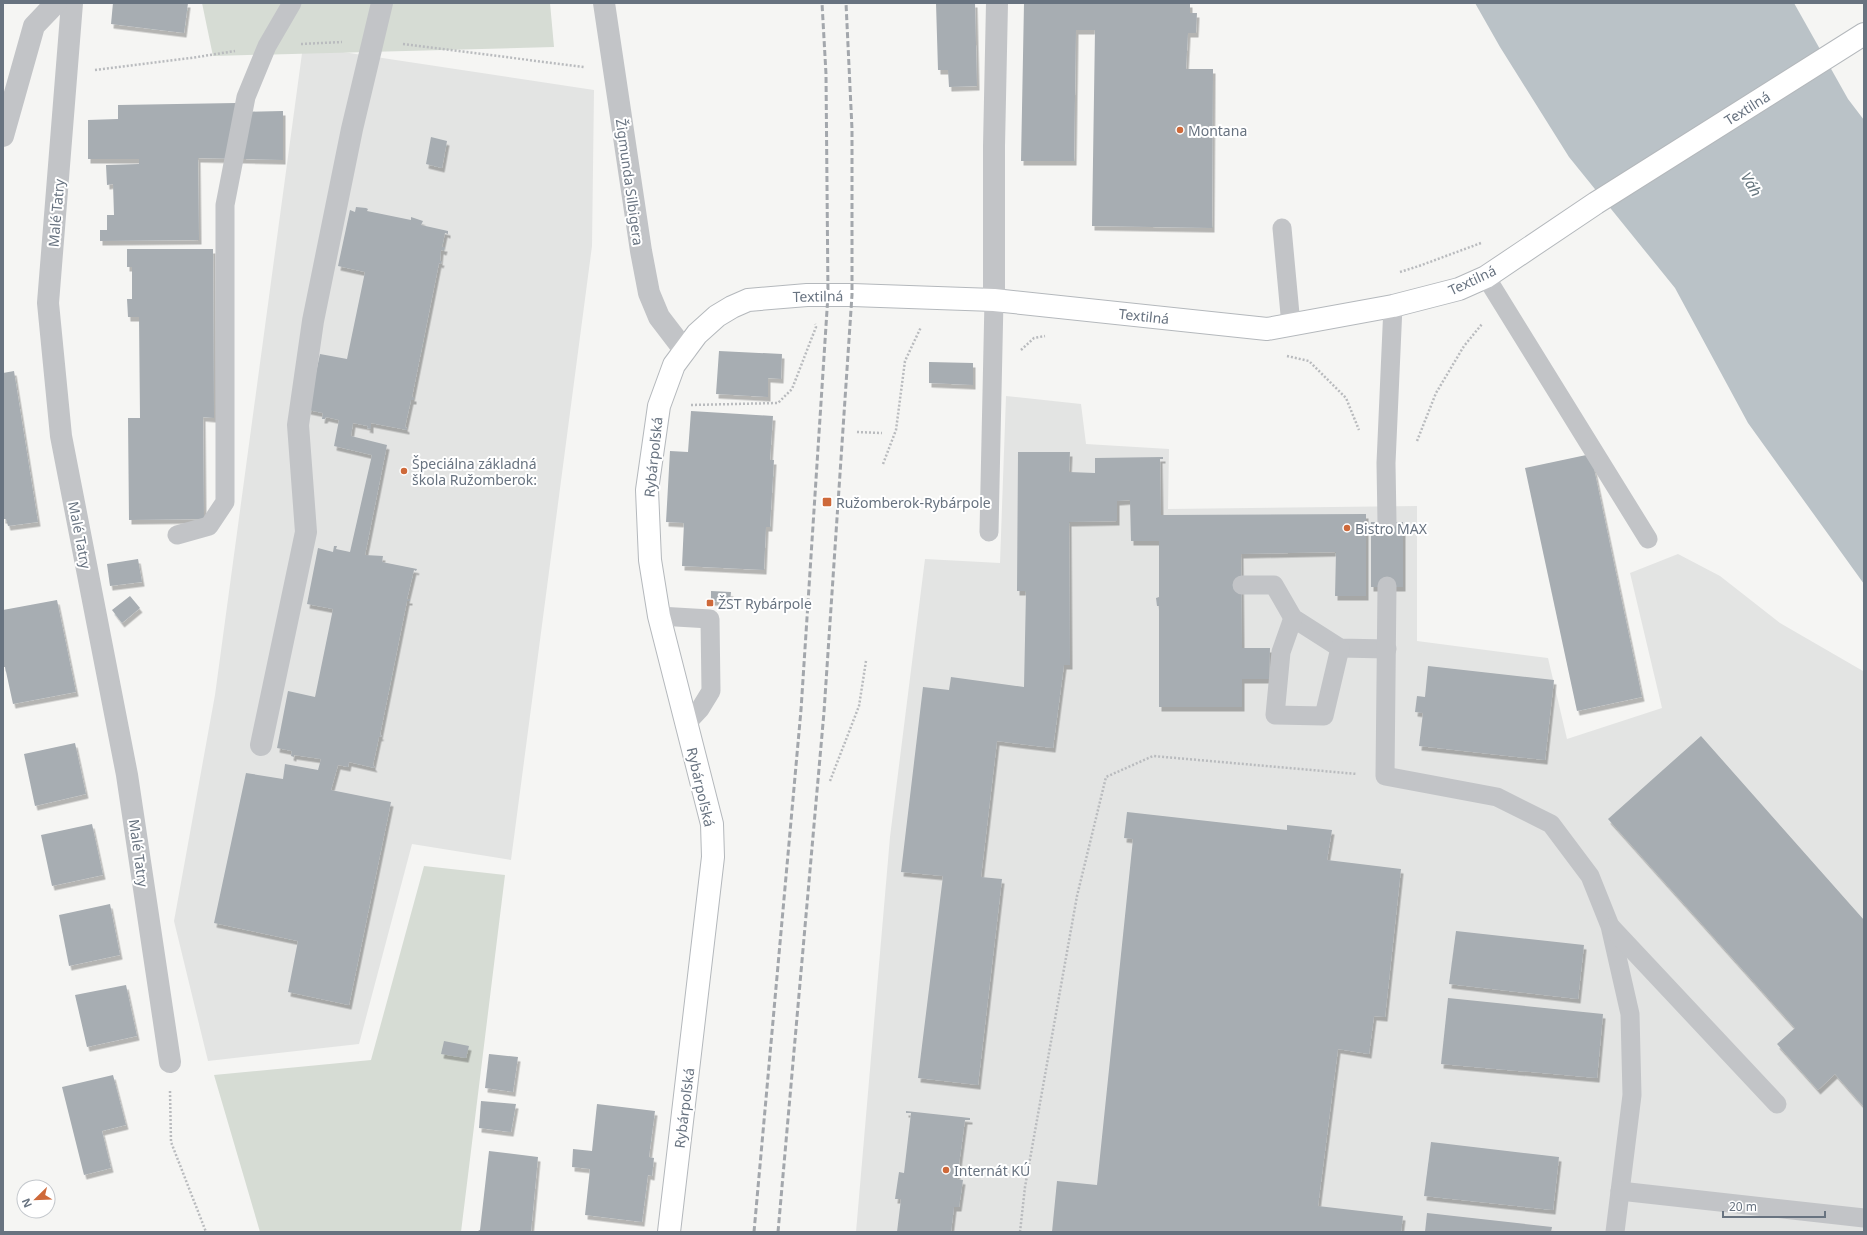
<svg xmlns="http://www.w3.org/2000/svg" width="1867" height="1235" font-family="'Noto Sans',sans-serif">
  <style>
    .built { fill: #e3e4e3 }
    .green { fill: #d6dcd4 }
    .water { fill: #bac2c7 }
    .building { fill: #a7adb2; filter: url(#shadow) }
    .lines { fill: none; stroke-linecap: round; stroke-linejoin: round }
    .secondary-casing { stroke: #b4b8bc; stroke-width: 24 }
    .path { stroke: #b9bbbe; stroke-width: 2.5; stroke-dasharray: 2 2; stroke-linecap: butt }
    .lane { stroke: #c2c4c7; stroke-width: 19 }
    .street { stroke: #c2c4c7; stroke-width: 22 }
    .secondary { stroke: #fff; stroke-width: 22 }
    .rail { stroke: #a3a7ac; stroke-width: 3; stroke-dasharray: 6 3; stroke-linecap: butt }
    .poi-dot { fill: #ce693a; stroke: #fff; stroke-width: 1.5 }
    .labels { text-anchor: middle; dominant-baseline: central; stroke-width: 4; stroke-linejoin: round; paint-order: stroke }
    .street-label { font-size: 14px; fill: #687380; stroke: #fff }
    .poi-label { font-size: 14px; fill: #687380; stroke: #fff; text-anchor: start }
    .water-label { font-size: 15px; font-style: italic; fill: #64747c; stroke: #fff }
  </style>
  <defs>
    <filter id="shadow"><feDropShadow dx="2.5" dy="4.5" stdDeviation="0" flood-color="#0004"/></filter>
  </defs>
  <rect width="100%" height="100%" fill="#f5f5f3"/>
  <g class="built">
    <polygon points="303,46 594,90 592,246 511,860 412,844 359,1044 208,1061 174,921 215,695"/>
    <polygon points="1006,396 1081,404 1086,444 1169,449 1168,509 1417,506 1417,641 1548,658 1567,739 1662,708 1630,573 1678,554 1720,576 1780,623 1863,671 1864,1232 856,1232 890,837 925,559 1000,563"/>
  </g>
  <g class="green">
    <polygon points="202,3 550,3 554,47 213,56"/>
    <polygon points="424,866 505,875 461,1232 260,1232 214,1075 371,1060"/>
  </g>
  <polygon class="water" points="1475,3 1794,3 1848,99 1864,120 1864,584 1748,423 1675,288 1569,157 1500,47"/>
  <g class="building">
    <polygon points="113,3 188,3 184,33 111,24"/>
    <polygon points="936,3 975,3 977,86 949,87 948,70 938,70"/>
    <polygon points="1024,3 1190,3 1190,13 1197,13 1196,33 1188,33 1186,69 1213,69 1212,228 1092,226 1095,30 1076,30 1074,161 1021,161"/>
    <polygon points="236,103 236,112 283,111 283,160 198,158 199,240 100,241 100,230 107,230 107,215 114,215 113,184 107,185 106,165 139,164 139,159 88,159 88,120 118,119 118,105"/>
    <polygon points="431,137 447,141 442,168 426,164"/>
    <polygon points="356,207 366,208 368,209 367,211 411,220 411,217 423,221 421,225 448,231 448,234 445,233 442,247 445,247 444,251 441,250 440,261 442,261 441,264 439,263 412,397 414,397 414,400 411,400 405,427 407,428 407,430 371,423 371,429 367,428 368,426 353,423 351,436 387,445 365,555 383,556 382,562 417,569 416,571 414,570 407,599 410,599 410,601 407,601 380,735 382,736 379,737 373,765 375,768 349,762 348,767 338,765 331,790 391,802 349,1005 288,992 298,941 214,923 246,773 283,779 285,764 318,770 321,759 294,755 294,757 291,756 292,751 277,748 288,691 315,697 333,609 307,604 318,548 333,552 334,546 337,546 336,549 350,552 372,455 334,446 339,420 326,417 325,419 322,419 323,413 308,410 320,354 347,359 365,272 338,266 350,210 355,212"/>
    <polygon points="127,249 213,249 214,418 203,417 204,519 129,520 128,418 140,418 139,317 128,317 127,299 132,299 132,267 127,267"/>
    <polygon points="719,351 782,354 781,379 768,378 768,397 716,394"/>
    <polygon points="929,362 973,363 973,385 929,383"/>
    <polygon points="14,371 38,522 8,526 6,519 3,519 3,373"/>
    <polygon points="691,411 773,416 770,460 774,460 770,527 766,527 764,570 682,566 684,523 666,522 670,451 688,452"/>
    <polygon points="1018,452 1070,452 1069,472 1095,473 1095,458 1163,457 1163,459 1160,459 1161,515 1366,514 1366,596 1335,596 1336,552 1241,554 1242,648 1270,648 1269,679 1242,679 1242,707 1159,707 1159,606 1157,606 1156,598 1159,597 1159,541 1131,541 1130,500 1117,501 1117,521 1069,522 1070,665 1064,665 1053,748 997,741 981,877 1002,879 978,1085 918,1078 943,876 901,872 923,687 949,690 951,677 1024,687 1026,591 1017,591"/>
    <polygon points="1591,454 1642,697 1577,711 1525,468"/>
    <rect x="1371" y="522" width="32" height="65"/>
    <polygon points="138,559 142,582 110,586 107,564"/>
    <polygon points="711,591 731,592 730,602 711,601"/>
    <polygon points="130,596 140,608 122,623 112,610"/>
    <polygon points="57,600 76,692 13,704 5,667 3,667 3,610"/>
    <polygon points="1428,666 1554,680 1545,760 1419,746 1423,713 1415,712 1417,696 1425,697"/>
    <polygon points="1701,736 1864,920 1864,1107 1835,1074 1818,1090 1777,1044 1795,1028 1608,819"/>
    <polygon points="75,743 86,794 35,806 24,754"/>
    <polygon points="1127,812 1287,830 1287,825 1332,830 1327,860 1401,869 1385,1017 1374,1016 1369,1054 1338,1049 1318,1206 1403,1216 1401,1232 1052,1232 1057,1181 1097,1185 1133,839 1124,838"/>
    <polygon points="92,824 103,875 52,886 41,835"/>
    <polygon points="110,904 120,955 69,966 59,915"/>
    <polygon points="1456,931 1584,945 1578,999 1449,984"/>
    <polygon points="126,985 137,1036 87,1047 75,995"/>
    <polygon points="1448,998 1603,1014 1597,1078 1441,1064"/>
    <polygon points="444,1041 469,1046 466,1058 441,1054"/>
    <polygon points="489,1054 518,1057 513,1092 485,1088"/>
    <polygon points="113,1075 126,1125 102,1131 111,1168 84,1175 62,1087"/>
    <polygon points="481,1101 516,1104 511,1132 479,1128"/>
    <polygon points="597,1104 655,1111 649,1157 654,1158 652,1176 648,1175 642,1222 585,1215 590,1169 572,1167 573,1149 592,1151"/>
    <polygon points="906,1111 970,1118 970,1120 965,1120 957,1179 963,1180 959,1207 954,1207 951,1232 897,1232 901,1199 895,1199 899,1172 904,1173 911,1113 906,1113"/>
    <polygon points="1431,1142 1559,1157 1553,1210 1424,1196"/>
    <polygon points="489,1151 538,1157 531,1232 476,1232 480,1230"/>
    <polygon points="1427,1213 1552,1227 1551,1232 1425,1232"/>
  </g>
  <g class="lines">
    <defs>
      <polyline id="secondary" points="669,1232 713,857 712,824 659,616 650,560 647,490 659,406 674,365 697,334 717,316 732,307 748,300 807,295 852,295 994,300 1267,329 1393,306 1459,289 1486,277 1596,203 1864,34"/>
    </defs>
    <use href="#secondary" class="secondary-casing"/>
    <g class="path">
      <polyline points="301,44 342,42"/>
      <polyline points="403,44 584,67"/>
      <polyline points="95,70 191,58 235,51"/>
      <polyline points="1400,272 1419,266 1481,243"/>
      <polyline points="1021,350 1034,338 1045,336"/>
      <polyline points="1287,356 1309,361 1346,398 1359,430"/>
      <polyline points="691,405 778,403 792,389 816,327 815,324"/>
      <polyline points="857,432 882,433"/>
      <polyline points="1417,441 1436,393 1464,346 1482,324"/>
      <polyline points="883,464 896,430 905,361 921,327"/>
      <polyline points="830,781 859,706 866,661"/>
      <polyline points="170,1091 171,1142 206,1232"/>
      <polyline points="1020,1232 1025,1187 1077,896 1106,777 1153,756 1357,774"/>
    </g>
    <g class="lane">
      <polyline points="1282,228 1291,325"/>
      <polyline points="1486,277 1648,539"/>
      <polyline points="1387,522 1386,463 1393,306"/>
      <polyline points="989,532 994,300"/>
      <polyline points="177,535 209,526 225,502 225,205 246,97 267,46 292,3"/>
      <polyline points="1242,585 1274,585 1293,618 1340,648 1387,649"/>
      <polyline points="1387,586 1385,776 1497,797 1551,824 1590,876 1610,926 1630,1014 1632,1095 1615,1232"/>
      <polyline points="659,616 710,619 711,691 700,709 686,724"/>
      <polyline points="1293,618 1281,652 1275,715 1324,716 1340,648"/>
      <polyline points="1611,927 1777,1104"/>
      <polyline points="1620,1191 1864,1218"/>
    </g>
    <g class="street">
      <polyline points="72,3 48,303 61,436 127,775 170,1062"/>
      <polyline points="604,3 641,251 649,293 659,317 685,351"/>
      <polyline points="3,136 34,26 56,3"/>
      <polyline points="994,300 994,146 997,3"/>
      <polyline points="261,745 306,532 298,425 313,321 352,129 382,3"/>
    </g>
    <use href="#secondary" class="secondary"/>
    <g class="rail">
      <polyline points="754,1232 801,710 828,295 826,74 822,3"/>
      <polyline points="778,1232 824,712 852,295 852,129 846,3"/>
    </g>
  </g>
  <g class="poi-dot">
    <circle cx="1180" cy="130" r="4"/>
    <circle cx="404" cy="471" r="4"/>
    <rect x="822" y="497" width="10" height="10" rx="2"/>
    <circle cx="1347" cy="528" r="4"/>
    <rect x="706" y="599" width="8" height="8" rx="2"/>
    <circle cx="946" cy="1170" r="4"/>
  </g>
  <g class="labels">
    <g class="street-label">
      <text transform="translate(1747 108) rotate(-32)">Textilná</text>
      <text transform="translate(630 182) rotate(82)">Žigmunda Silbigera</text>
      <text transform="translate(56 213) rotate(-85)">Malé Tatry</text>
      <text transform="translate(1472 280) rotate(-25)">Textilná</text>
      <text transform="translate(818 296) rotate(-1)">Textilná</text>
      <text transform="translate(1144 316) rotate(6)">Textilná</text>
      <text transform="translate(653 457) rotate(-84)">Rybárpoľská</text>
      <text transform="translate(80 535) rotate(79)">Malé Tatry</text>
      <text transform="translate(701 787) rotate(77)">Rybárpoľská</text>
      <text transform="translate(139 853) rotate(82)">Malé Tatry</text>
      <text transform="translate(684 1108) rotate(-83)">Rybárpoľská</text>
    </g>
    <g class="poi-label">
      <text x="1188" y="130">Montana</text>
      <text x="412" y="463">Špeciálna základná<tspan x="412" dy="16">škola Ružomberok:</tspan></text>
      <text x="836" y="502">Ružomberok-Rybárpole</text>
      <text x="1355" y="528">Bistro MAX</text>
      <text x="718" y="603">ŽST Rybárpole</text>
      <text x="954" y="1170">Internát KÚ</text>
    </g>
    <g class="water-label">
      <text transform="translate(1752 184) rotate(59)">Váh</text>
    </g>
  </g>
  <rect width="1867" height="1235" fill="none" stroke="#687380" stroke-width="8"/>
  <g transform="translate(36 1199) rotate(247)"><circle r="19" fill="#ffffff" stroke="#c3c7cc"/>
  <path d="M0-3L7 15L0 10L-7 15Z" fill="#ce693a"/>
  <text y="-6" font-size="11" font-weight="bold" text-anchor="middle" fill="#687380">N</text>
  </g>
  <path d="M1723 1211v6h102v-6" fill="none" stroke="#687380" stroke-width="2"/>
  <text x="1729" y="1211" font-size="12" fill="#687380" stroke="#ffffff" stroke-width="3" paint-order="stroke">20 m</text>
</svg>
